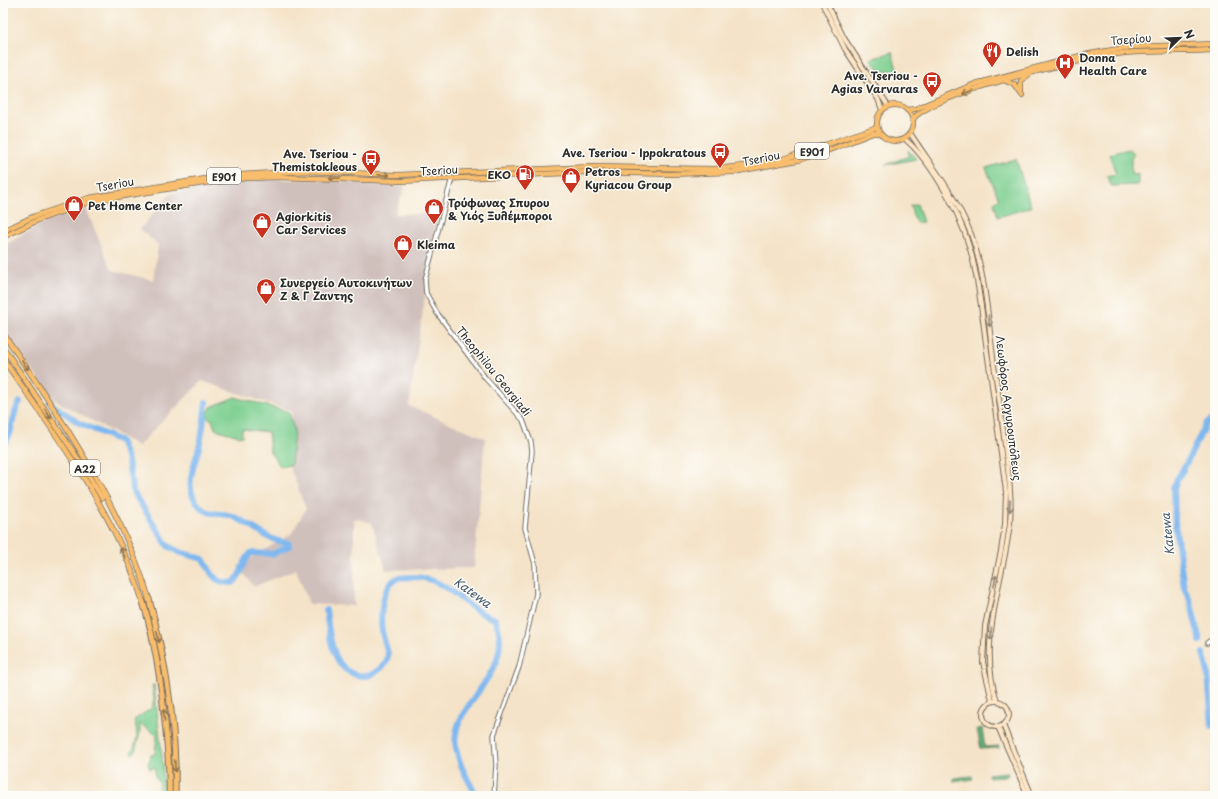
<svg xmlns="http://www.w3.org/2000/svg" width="1218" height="799" font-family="'Playpen Sans',sans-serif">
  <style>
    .industrial { fill: #d0c0bc }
    .green { fill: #7ecf91; stroke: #547d5e }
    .forest { fill: #66b27b; stroke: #486e53 }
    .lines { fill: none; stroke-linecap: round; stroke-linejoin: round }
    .river { stroke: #7fb8ef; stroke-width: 6 }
    .tertiary-casing { stroke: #716b62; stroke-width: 5.5 }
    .secondary-casing { stroke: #716b62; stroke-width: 6 }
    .primary-casing { stroke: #716b62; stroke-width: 6 }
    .trunk-casing { stroke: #716b62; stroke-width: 6 }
    .motorway-casing { stroke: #716b62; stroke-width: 7 }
    .tertiary { stroke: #fff; stroke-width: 3.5 }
    .secondary { stroke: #fde5c5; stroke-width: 4 }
    .primary { stroke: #f9be6d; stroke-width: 4.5 }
    .trunk { stroke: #f9be6d; stroke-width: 4.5 }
    .motorway { stroke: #f9be6d; stroke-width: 5 }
    .oneway { stroke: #92744c }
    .oneway2 { stroke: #948878 }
    .labels { text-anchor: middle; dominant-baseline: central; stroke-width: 3; stroke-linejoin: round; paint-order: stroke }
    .shield { fill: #fdfcf7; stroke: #6a6a68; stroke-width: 1 }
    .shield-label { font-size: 10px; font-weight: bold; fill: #2b2b2b }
    .street-label { font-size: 11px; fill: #2b2b2b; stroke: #fdfcf7 }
    .poi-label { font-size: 11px; font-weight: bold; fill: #2b2b2b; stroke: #fdfcf7; text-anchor: start }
    .water-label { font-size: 12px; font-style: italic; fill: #485c70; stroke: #fdfcf7 }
  </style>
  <rect width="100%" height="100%" fill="#fdfcf7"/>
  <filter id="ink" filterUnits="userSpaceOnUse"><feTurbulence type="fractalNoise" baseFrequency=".025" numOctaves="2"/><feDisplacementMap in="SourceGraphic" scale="8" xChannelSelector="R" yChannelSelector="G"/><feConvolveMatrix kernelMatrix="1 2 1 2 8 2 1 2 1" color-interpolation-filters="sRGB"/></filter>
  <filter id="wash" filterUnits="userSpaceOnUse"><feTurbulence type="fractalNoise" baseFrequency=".012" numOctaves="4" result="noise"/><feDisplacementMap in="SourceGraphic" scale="16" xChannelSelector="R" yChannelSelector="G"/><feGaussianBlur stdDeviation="0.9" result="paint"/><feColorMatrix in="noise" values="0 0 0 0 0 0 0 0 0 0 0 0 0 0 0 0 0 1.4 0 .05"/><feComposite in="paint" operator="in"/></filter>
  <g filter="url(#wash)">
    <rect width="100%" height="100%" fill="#f4e3c8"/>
    <polygon class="industrial" points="262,179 324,180 405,186 395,214 437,214 409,406 485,438 474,568 386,570 372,523 354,518 354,606 309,604 296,569 254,587 238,566 291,534 306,509 290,467 292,411 202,381 138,446 53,399 8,336 3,322 3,246 41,224 85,207 112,270 153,280 158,245 140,229 171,193"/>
    <g class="green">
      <path d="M892 52 897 69C882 73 880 73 871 59Z"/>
      <polygon points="1129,149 1134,153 1131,159 1131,175 1138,174 1138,185 1111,186 1107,176 1116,174 1109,154"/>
      <polygon points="908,150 916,159 885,165 909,156"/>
      <polygon points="1016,159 1031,207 998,217 994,203 999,199 986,168"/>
      <polygon points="917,204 923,222 916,223 910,206"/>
      <polygon points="235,397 289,412 294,430 291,465 280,466 270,452 268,432 242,429 242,437 215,429 212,420 206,417 211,407"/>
      <path d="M154 684 163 765V796H160L158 788 160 784 155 776V767L150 769 148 765 151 755 155 754 157 735 140 724V733L135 752 132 754 131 752C138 743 138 731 134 720L152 708 154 700 152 686Z"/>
    </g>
    <g class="forest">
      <polygon points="982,728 985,747 999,746 999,748 981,749 977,729"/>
      <polygon points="1007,772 1008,775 1005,777 989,778 988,774"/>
      <polygon points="972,776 973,779 954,782 954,778"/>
    </g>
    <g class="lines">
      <g class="river">
        <path d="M206 402C204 417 203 433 199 448 193 469 181 492 204 510 213 516 225 512 234 517 253 525 268 542 289 543"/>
        <path d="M50 403 79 423 120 441 128 461 133 492 168 546 179 552 203 559C213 574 212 583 233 583 243 575 242 561 251 553L273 554 289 546"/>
        <polyline points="1206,424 1215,418"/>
        <path d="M3 445C15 434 10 415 20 402"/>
        <path d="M326 610C329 632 331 669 357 675 363 676 369 677 374 673 381 669 388 663 388 654 387 647 383 639 382 631 380 616 381 585 398 578 401 577 406 578 410 577 447 575 464 610 495 619 519 675 448 702 456 748 459 765 469 782 477 796"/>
        <polyline points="1200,641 1190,600 1184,588 1175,523 1174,488 1177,479 1183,470 1204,428"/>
        <polyline points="1203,653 1208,672 1212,726"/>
      </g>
    </g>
  </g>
  <g filter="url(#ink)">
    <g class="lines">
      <defs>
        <g id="tertiary">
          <polyline points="452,178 425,280 426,293 437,313 486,379 523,420 531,442 532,451 525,528 535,564 536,594 519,667 494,735 496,765 494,796"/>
          <polyline points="1207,643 1215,637"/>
        </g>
        <g id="secondary">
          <polyline points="822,3 845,49 878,99 882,110"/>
          <polyline points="827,3 844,38 888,106"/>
          <path d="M910 133C933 168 955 194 971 234 986 276 988 321 994 365 999 395 1003 425 1006 455 1009 477 1012 499 1010 522 1004 581 977 641 997 701"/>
          <path d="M905 139C918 150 928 164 937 178 976 237 978 284 987 351 994 398 1000 445 1006 492L1005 524 1001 551 985 626 983 662 992 701"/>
          <circle cx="996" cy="714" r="13"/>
          <polyline points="1003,725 1032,796"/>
          <polyline points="998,727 1028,796"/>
        </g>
        <g id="primary">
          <polyline points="1006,81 1015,85 1022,95"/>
          <polyline points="1021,91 1021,81 1029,74"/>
          <circle cx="895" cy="123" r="18"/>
          <polyline points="907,110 915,109 975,84 1084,55 1130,47 1215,44"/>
          <path d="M913 119C934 93 1080 59 1117 54 1150 50 1183 52 1215 50"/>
          <polyline points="3,231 35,216 89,198 223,176 306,171 397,175 591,167 715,169 744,166 784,159 877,127"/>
          <polyline points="3,237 38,220 92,201 204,183 247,178 280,177 401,181 588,172 670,174 733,172 798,160 824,152 873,133 879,133"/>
        </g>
        <g id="trunk">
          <polyline points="3,238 5,236"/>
          <path d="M3 333C58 413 121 505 149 599"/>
          <polyline points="3,347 81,463 102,498"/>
          <path d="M3 359C56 435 115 512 143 602"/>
        </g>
        <g id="motorway">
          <path d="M149 599C166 662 177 731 175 796"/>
          <path d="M143 602C156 643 162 688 166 732 168 753 170 774 169 796"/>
        </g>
      </defs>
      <use href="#tertiary" class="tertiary-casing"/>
      <use href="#secondary" class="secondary-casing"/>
      <use href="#primary" class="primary-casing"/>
      <use href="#trunk" class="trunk-casing"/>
      <use href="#motorway" class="motorway-casing"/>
      <use href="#tertiary" class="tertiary"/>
      <use href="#secondary" class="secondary"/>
      <use href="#primary" class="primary"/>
      <use href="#trunk" class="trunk"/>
      <use href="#motorway" class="motorway"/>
    </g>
    <defs><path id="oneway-shaft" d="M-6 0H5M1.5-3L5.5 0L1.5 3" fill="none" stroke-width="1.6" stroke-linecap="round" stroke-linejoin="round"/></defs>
    <g class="oneway">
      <use href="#oneway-shaft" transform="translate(968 92) rotate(161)"/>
      <use href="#oneway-shaft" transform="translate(384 175) rotate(2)"/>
      <use href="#oneway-shaft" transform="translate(334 178) rotate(-178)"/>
      <use href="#oneway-shaft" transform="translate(25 365) rotate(55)"/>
      <use href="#oneway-shaft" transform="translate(48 414) rotate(57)"/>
      <use href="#oneway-shaft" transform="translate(123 553) rotate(-116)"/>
      <use href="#oneway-shaft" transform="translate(158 637) rotate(77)"/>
      <use href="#oneway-shaft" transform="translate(164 715) rotate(-96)"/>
      <use href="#oneway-shaft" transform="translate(175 766) rotate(87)"/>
    </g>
    <g class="oneway2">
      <use href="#oneway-shaft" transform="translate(989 321) rotate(83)"/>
      <use href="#oneway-shaft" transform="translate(1010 506) rotate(91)"/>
      <use href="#oneway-shaft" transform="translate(995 581) rotate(-78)"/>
      <use href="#oneway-shaft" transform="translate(991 634) rotate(95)"/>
    </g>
  </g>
  <defs>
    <symbol id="restaurant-pin" viewBox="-11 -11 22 30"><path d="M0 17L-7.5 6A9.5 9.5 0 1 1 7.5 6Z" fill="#c8321e" stroke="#fdfcf7"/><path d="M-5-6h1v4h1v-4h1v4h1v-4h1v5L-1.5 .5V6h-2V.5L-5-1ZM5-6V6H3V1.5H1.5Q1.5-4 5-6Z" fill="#fff"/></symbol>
    <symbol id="hospital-pin" viewBox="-11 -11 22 30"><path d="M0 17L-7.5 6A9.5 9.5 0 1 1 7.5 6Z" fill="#c8321e" stroke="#fdfcf7"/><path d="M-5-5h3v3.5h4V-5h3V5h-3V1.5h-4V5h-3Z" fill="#fff"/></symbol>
    <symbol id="bus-pin" viewBox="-11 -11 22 30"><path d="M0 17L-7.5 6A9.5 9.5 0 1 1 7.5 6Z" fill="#c8321e" stroke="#fdfcf7"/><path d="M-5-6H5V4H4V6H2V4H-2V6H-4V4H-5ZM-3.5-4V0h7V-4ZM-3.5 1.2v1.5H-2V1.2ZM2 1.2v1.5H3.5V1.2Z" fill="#fff"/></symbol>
    <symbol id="fuel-pin" viewBox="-11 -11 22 30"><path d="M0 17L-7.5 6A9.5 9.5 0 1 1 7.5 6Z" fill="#c8321e" stroke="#fdfcf7"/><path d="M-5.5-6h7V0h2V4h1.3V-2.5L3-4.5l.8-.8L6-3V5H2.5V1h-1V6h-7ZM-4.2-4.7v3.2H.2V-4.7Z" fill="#fff"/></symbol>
    <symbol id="shop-pin" viewBox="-11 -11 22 30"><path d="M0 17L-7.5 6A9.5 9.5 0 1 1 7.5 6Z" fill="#c8321e" stroke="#fdfcf7"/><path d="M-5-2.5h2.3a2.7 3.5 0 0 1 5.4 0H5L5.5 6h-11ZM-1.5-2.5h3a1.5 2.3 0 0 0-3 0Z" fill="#fff"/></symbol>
  </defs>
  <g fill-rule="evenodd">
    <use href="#restaurant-pin" x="981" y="40" width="22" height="30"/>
    <use href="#hospital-pin" x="1054" y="52" width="22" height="30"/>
    <use href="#bus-pin" x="921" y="70" width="22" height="30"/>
    <use href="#bus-pin" x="709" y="141" width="22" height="30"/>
    <use href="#bus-pin" x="360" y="148" width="22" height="30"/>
    <use href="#fuel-pin" x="514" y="163" width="22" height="30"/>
    <use href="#shop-pin" x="560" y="166" width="22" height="30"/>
    <use href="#shop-pin" x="63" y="194" width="22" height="30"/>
    <use href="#shop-pin" x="423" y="197" width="22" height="30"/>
    <use href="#shop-pin" x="251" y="211" width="22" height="30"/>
    <use href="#shop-pin" x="392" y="233" width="22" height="30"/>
    <use href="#shop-pin" x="255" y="277" width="22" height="30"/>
  </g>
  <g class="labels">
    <g class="shield">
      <rect x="795" y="143" width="34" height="16" rx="3"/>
      <rect x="207" y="168" width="34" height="16" rx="3"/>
      <rect x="70" y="460" width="30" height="16" rx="3"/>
    </g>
    <g class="shield-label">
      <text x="812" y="151">E901</text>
      <text x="224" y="176">E901</text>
      <text x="85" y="468">A22</text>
    </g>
    <g class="street-label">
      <text transform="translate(1131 39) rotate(-5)">Τσερίου</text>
      <text transform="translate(761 158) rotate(-11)">Tseriou</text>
      <text transform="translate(439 170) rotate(-3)">Tseriou</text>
      <text transform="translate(115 184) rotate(-10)">Tseriou</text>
      <text transform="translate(494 371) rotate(51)">Theophilou Georgiadi</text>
      <text transform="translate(1009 408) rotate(83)">Λεωφόρος Αργυρουπόλεως</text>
    </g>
    <g class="poi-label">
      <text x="1006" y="51">Delish</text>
      <text x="1079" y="57">Donna<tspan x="1079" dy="13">Health Care</tspan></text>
      <text x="918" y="75" text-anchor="end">Ave. Tseriou -<tspan x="918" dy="13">Agias Varvaras</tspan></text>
      <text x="706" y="152" text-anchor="end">Ave. Tseriou - Ippokratous</text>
      <text x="357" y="153" text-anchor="end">Ave. Tseriou -<tspan x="357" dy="13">Themistokleous</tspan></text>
      <text x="585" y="171">Petros<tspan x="585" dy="13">Kyriacou Group</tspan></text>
      <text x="511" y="174" text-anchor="end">EKO</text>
      <text x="448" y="202">Τρύφωνας Σπυρου<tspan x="448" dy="13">&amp; Υιός Ξυλέμποροι</tspan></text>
      <text x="88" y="205">Pet Home Center</text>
      <text x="276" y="216">Agiorkitis<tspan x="276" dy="13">Car Services</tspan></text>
      <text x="417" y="244">Kleima</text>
      <text x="280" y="282">Συνεργείο Αυτοκινήτων<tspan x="280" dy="13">Ζ &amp; Γ Ζαντης</tspan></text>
    </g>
    <g class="water-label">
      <text transform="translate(1167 534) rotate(-96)">Katewa</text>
      <text transform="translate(473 592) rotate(36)">Katewa</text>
    </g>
  </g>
  <rect width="1218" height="799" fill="none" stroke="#fdfcf7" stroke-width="16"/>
  <g transform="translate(1180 38) rotate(67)" stroke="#fdfcf7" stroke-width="3" paint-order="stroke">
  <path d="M0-3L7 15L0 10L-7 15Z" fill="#2b2b2b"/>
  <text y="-6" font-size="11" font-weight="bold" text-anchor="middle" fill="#2b2b2b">N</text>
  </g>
</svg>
